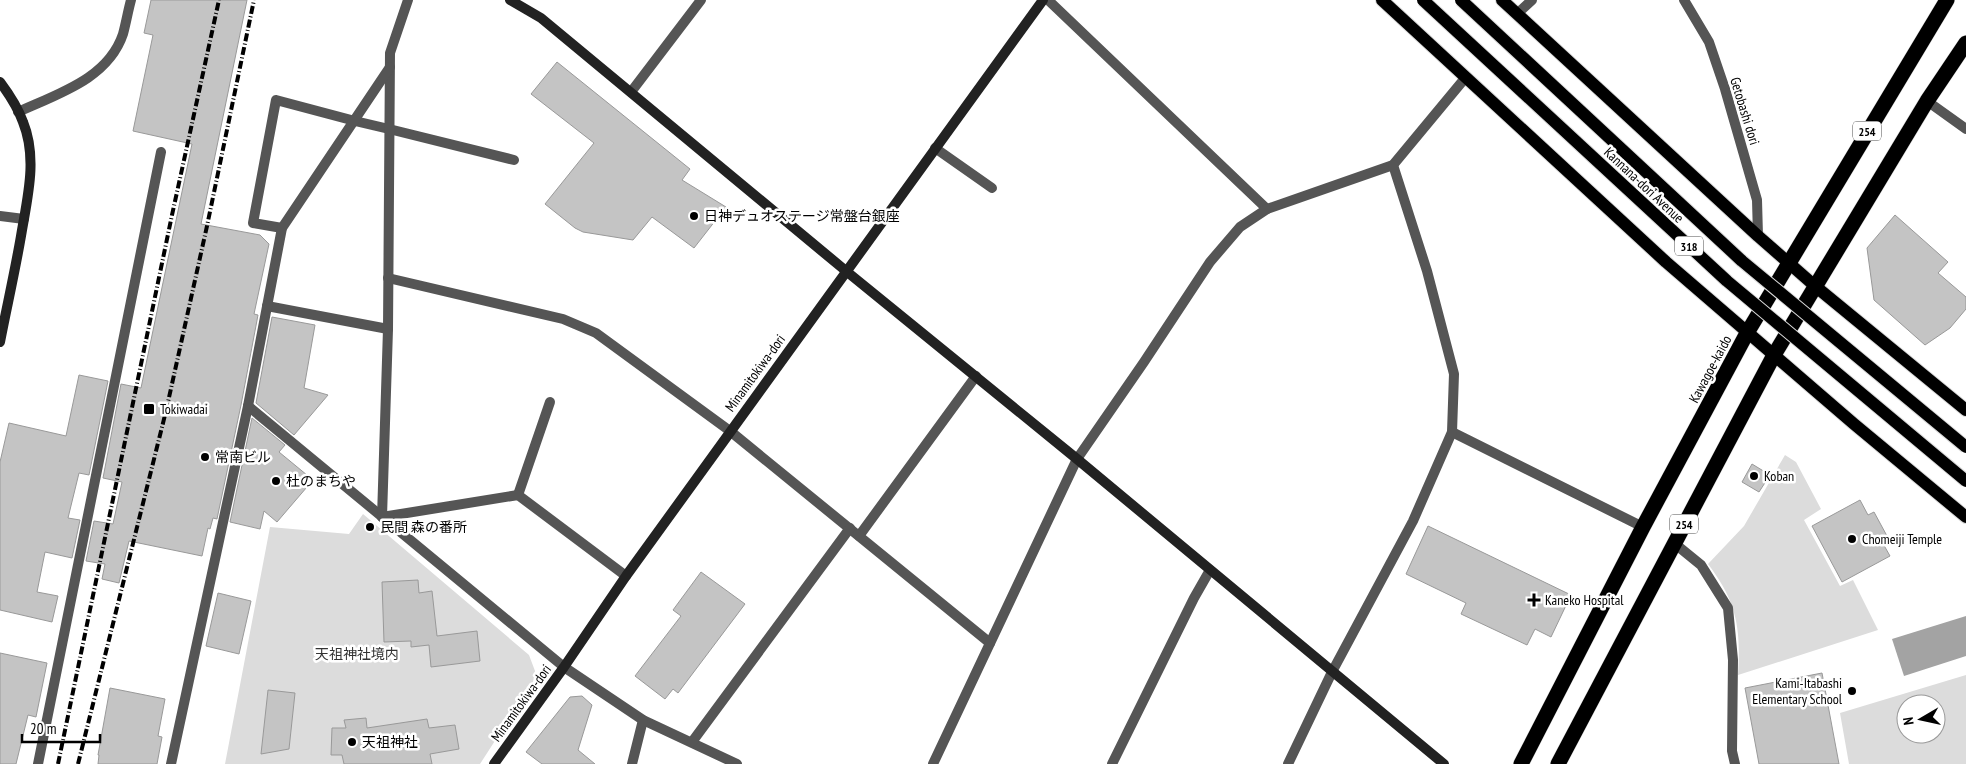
<svg xmlns="http://www.w3.org/2000/svg" width="1966" height="764" font-family="'PT Sans Narrow','Noto Sans JP',sans-serif">
  <style>
    .green { fill: #dcdcdc; fill-rule: evenodd }
    .water { fill: #a3a3a3 }
    .building { fill: #c4c4c4; stroke: #999 }
    .lines { fill: none; stroke-linecap: round; stroke-linejoin: round }
    .primary-casing { stroke: #dbdbdb; stroke-width: 14 }
    .highway-casing { stroke: #dbdbdb; stroke-width: 16 }
    .lane { stroke: #555; stroke-width: 10 }
    .street { stroke: #555; stroke-width: 10 }
    .secondary { stroke: #222; stroke-width: 10 }
    .primary { stroke: #000; stroke-width: 12 }
    .highway { stroke: #000; stroke-width: 15 }
    .rail { stroke: #000; stroke-width: 4; stroke-dasharray: 8 2.5 1 2.5; stroke-linecap: butt }
    .primary-bridge-casing { stroke: #dbdbdb; stroke-width: 14; stroke-linecap: butt }
    .primary-bridge { stroke: #000; stroke-width: 12 }
    .poi-dot { fill: #000; stroke: #fff; stroke-width: 2 }
    .labels { text-anchor: middle; dominant-baseline: central; stroke-width: 5; stroke-linejoin: round; paint-order: stroke }
    .shield { fill: #fff; stroke: #4c4c4c; stroke-width: 1 }
    .shield-label { font-size: 12px; font-weight: bold; fill: #000 }
    .street-label { font-size: 14px; fill: #000; stroke: #fff }
    .poi-label { font-size: 14px; fill: #000; stroke: #fff; text-anchor: start }
    .park-label { font-size: 14px; fill: #333; stroke: #fff }
  </style>
  <rect width="100%" height="100%" fill="#fff"/>
  <g class="green">
    <path d="M1785 455 1796 462 1821 509 1804 520 1840 586 1853 580 1878 630 1738 675C1741 628 1737 602 1708 564L1744 526Z"/>
    <polygon points="363,514 529,655 535,671 533,682 480,764 225,764 270,527 349,534"/>
    <path d="M1966 675V764H1849L1840 713ZM1906 704H1936V734H1906Z"/>
  </g>
  <polygon class="water" points="1966,616 1966,656 1904,676 1892,639"/>
  <g class="building">
    <polygon points="151,0 247,0 201,224 260,235 269,244 254,314 258,315 241,405 217,519 213,518 210,529 208,528 202,556 129,541 119,583 102,579 105,564 86,561 94,521 113,524 122,482 103,478 121,384 141,388 192,144 133,131 153,35 144,33"/>
    <polygon points="557,62 690,169 682,180 726,207 694,248 652,217 633,240 583,232 575,228 545,204 594,143 531,94"/>
    <polygon points="1895,215 1948,262 1938,273 1966,297 1966,309 1950,328 1925,345 1874,300 1867,248"/>
    <polygon points="272,317 315,325 304,388 328,395 294,435 256,403"/>
    <polygon points="79,375 108,381 89,475 79,473 68,518 80,520 72,558 45,552 37,592 58,596 52,622 0,610 0,462 9,423 66,436"/>
    <polygon points="252,418 285,445 279,452 313,480 277,522 264,511 260,529 230,522"/>
    <polygon points="1752,464 1770,475 1759,492 1742,482"/>
    <polygon points="1860,500 1868,515 1874,512 1887,536 1881,540 1890,556 1842,582 1812,526"/>
    <polygon points="1428,526 1571,595 1551,637 1535,629 1527,645 1461,614 1466,603 1406,574"/>
    <polygon points="701,572 745,604 678,693 673,689 665,699 635,676 681,616 673,610"/>
    <polygon points="418,580 419,593 432,591 437,636 477,631 480,661 431,667 429,645 411,647 411,641 384,642 382,582"/>
    <polygon points="218,593 251,601 239,654 206,646"/>
    <polygon points="0,653 47,663 36,717 28,715 16,764 0,764"/>
    <polygon points="1822,673 1839,764 1759,764 1745,688"/>
    <polygon points="110,688 165,699 158,736 162,737 157,764 98,764 99,755 98,755"/>
    <polygon points="268,690 295,693 289,749 261,754"/>
    <polygon points="582,696 592,705 578,750 595,764 542,764 526,752 570,697"/>
    <polygon points="366,718 367,728 427,719 429,728 455,725 459,749 430,754 432,764 344,764 342,755 331,755 332,728 346,728 344,720"/>
  </g>
  <g class="lines">
    <defs>
      <g id="primary">
        <polyline points="1382,0 1666,262 1854,424 1966,517"/>
        <polyline points="1502,0 1758,236 1815,286 1966,410"/>
      </g>
      <g id="highway">
        <polyline points="1521,764 1643,527 1747,333 1947,0"/>
        <polyline points="1558,764 1774,355 1927,101 1966,43"/>
      </g>
    </defs>
    <use href="#primary" class="primary-casing"/>
    <use href="#highway" class="highway-casing"/>
    <g class="lane">
      <polyline points="389,129 514,160"/>
      <polyline points="935,148 992,188"/>
      <polyline points="282,228 253,223 276,100 355,121"/>
      <polyline points="1452,432 1643,527"/>
      <polyline points="518,495 550,402"/>
      <polyline points="382,517 518,495 626,576"/>
      <polyline points="859,536 976,376"/>
      <polyline points="38,764 161,152"/>
      <polyline points="1112,764 1194,598 1210,570"/>
    </g>
    <g class="street">
      <polyline points="1048,0 1267,209"/>
      <polyline points="1684,0 1709,42 1725,89 1757,200 1758,236"/>
      <polyline points="1517,14 1532,0"/>
      <polyline points="631,92 701,0"/>
      <polyline points="1927,101 1966,129"/>
      <path d="M18 112C57 94 108 79 123 34 126 23 128 11 131 0"/>
      <polyline points="355,121 389,129"/>
      <polyline points="0,216 24,219"/>
      <polyline points="388,278 563,319 596,333 730,431 990,643"/>
      <polyline points="267,306 388,329"/>
      <polyline points="248,406 564,667 643,720 737,764"/>
      <polyline points="382,517 388,329 390,53 408,0"/>
      <polyline points="1674,543 1701,565 1728,608 1733,660 1732,751 1735,764"/>
      <polyline points="692,742 850,528"/>
      <polyline points="171,764 248,406 282,228 390,67"/>
      <polyline points="632,764 643,720"/>
      <polyline points="933,764 1077,459 1144,362 1210,262 1240,227 1267,209 1393,165 1466,77"/>
      <polyline points="1288,764 1332,672 1413,521 1452,432 1454,374 1427,271 1393,165"/>
    </g>
    <g class="secondary">
      <polyline points="510,0 541,18 846,271 1077,459 1444,764"/>
      <path d="M0 82C9 94 18 108 23 122 38 159 27 199 21 236 15 271 7 306 0 342"/>
      <polyline points="494,764 564,667 626,576 1043,0"/>
    </g>
    <use href="#primary" class="primary"/>
    <use href="#highway" class="highway"/>
    <g class="rail">
      <polyline points="58,764 172,215 219,0"/>
      <polyline points="78,764 166,411 207,226 254,0"/>
    </g>
    <defs>
      <g id="primary-bridge">
        <polyline points="1423,0 1727,281 1966,481"/>
        <polyline points="1461,0 1742,261 1966,447"/>
      </g>
    </defs>
    <use href="#primary-bridge" class="primary-bridge-casing"/>
    <use href="#primary-bridge" class="primary-bridge"/>
  </g>
  <g class="poi-dot">
    <circle cx="694" cy="216" r="5"/>
    <rect x="143" y="403" width="12" height="12" rx="2.5"/>
    <circle cx="205" cy="457" r="5"/>
    <circle cx="1754" cy="476" r="5"/>
    <circle cx="276" cy="481" r="5"/>
    <circle cx="370" cy="527" r="5"/>
    <circle cx="1852" cy="539" r="5"/>
    <path d="M1531.5 592.5h5v5h5v5h-5v5h-5v-5h-5v-5h5z"/>
    <circle cx="1852" cy="691" r="5"/>
    <circle cx="352" cy="742" r="5"/>
  </g>
  <g class="labels">
    <g class="shield">
      <rect x="1853" y="121.5" width="28" height="19" rx="4"/>
      <rect x="1675" y="236.5" width="28" height="19" rx="4"/>
      <rect x="1670" y="514.5" width="28" height="19" rx="4"/>
    </g>
    <g class="shield-label">
      <text x="1867" y="131">254</text>
      <text x="1689" y="246">318</text>
      <text x="1684" y="524">254</text>
    </g>
    <g class="street-label">
      <text transform="translate(1745 111) rotate(73)">Getobashi dori</text>
      <text transform="translate(1644 185) rotate(43)">Kannana-dori Avenue</text>
      <text transform="translate(1710 369) rotate(-62)">Kawagoe-kaido</text>
      <text transform="translate(755 373) rotate(-54)">Minamitokiwa-dori</text>
      <text transform="translate(521 703) rotate(-54)">Minamitokiwa-dori</text>
    </g>
    <g class="poi-label">
      <text x="704" y="216">日神デュオステージ常盤台銀座</text>
      <text x="160" y="409">Tokiwadai</text>
      <text x="215" y="457">常南ビル</text>
      <text x="1764" y="476">Koban</text>
      <text x="286" y="481">杜のまちや</text>
      <text x="380" y="527">民間 森の番所</text>
      <text x="1862" y="539">Chomeiji Temple</text>
      <text x="1545" y="600">Kaneko Hospital</text>
      <text x="1842" y="683" text-anchor="end">Kami-Itabashi<tspan x="1842" dy="16">Elementary School</tspan></text>
      <text x="362" y="742">天祖神社</text>
    </g>
    <g class="park-label">
      <text x="357" y="654">天祖神社境内</text>
    </g>
  </g>
  <g transform="translate(1921 719) rotate(261)"><circle r="24" fill="#ffffff" stroke="#999999"/>
  <path d="M0-4L9 19L0 12L-9 19Z" fill="#000000"/>
  <text y="-8" font-size="14" font-weight="bold" text-anchor="middle" fill="#000000">N</text>
  </g>
  <path d="M22 734v8h78v-8" fill="none" stroke="#000000" stroke-width="2.5"/>
  <text x="30" y="734" font-size="15" fill="#000000" stroke="#ffffff" stroke-width="4" paint-order="stroke">20 m</text>
</svg>
